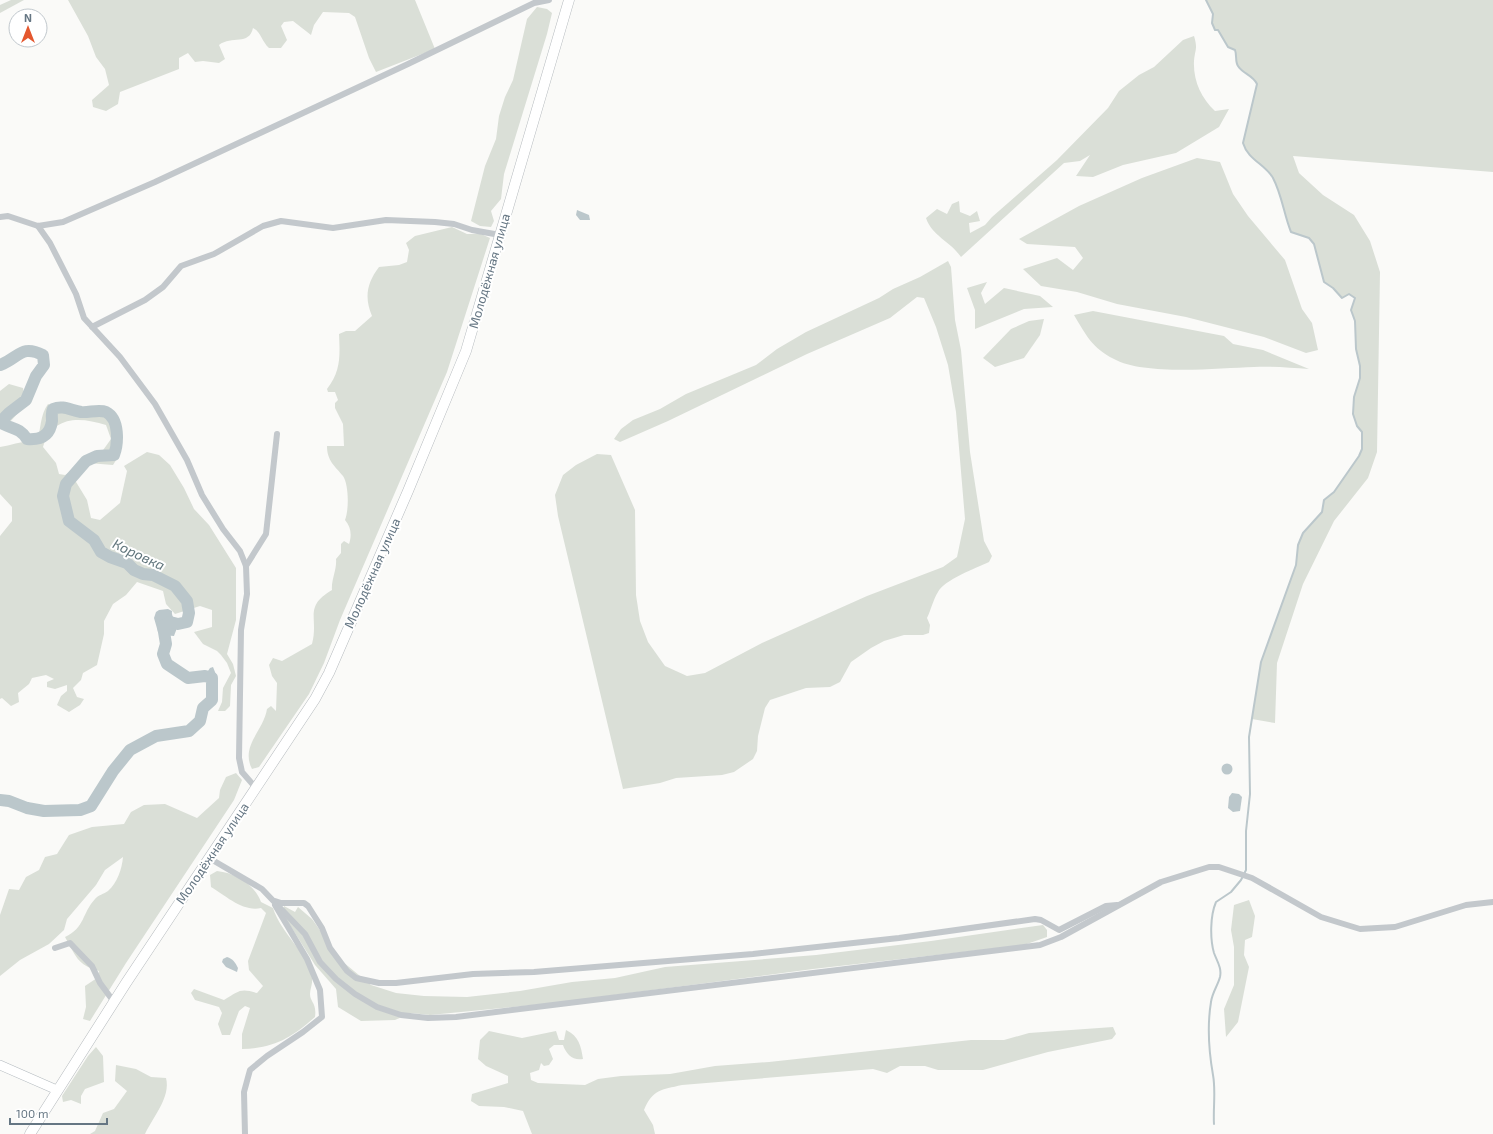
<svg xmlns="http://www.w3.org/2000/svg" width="1493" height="1134" font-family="'Exo 2',sans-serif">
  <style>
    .green { fill: #dadfd7 }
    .water { fill: #bbc7cb }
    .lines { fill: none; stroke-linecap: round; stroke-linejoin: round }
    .stream { stroke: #bbc7cb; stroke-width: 2 }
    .river { stroke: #bbc7cb; stroke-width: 12 }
    .secondary-casing { stroke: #b3babf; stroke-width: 10 }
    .primary-casing { stroke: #b5babe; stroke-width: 11 }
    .street { stroke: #c3c8cc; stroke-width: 6 }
    .secondary { stroke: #fff; stroke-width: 9 }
    .primary { stroke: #fff; stroke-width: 10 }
    .labels { text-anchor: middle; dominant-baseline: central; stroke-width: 4; stroke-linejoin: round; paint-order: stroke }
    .street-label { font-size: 13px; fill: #657683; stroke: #fff }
    .water-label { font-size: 14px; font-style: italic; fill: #60757c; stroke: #fff }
  </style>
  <rect width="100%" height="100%" fill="#fafaf8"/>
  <g class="green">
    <polygon points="11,0 24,0 0,13 0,5"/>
    <path d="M68 0H415L435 49 376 72 369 58 355 17 349 13 323 12 314 25 311 35 293 21 284 22 281 26 287 40 281 48H269C262 42 261 32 253 28 249 46 232 35 219 45L225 59 219 63 203 61 195 62 188 53 179 58V69L120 92 118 104 106 111 93 107 92 100 109 85 105 69 96 57 88 36Z"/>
    <path d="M1206 0H1493V172L1293 156 1299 173 1323 195 1354 215 1370 241 1380 272 1377 452 1368 478 1334 521 1303 584 1277 663 1275 723 1252 719 1261 662 1296 565 1298 545 1303 534 1322 512 1324 500 1334 492 1359 456 1362 449V432L1357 426 1353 414 1354 397 1360 378V366L1356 349 1355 321 1351 310 1355 298 1349 294 1342 298 1333 288 1324 282 1314 244 1309 238 1291 232C1284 215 1282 195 1273 178 1265 164 1248 160 1243 143L1257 84C1253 75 1243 74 1238 66 1235 62 1237 55 1235 50L1228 47 1218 30H1215L1212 23 1213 14Z"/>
    <polygon points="537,7 547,9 552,13 547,34 504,174 501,199 491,211 494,221 491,227 480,226 471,221 485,166 496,139 499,116 505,97 513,80 527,19"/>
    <path d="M1194 36C1198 49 1195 49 1194 61 1193 80 1201 98 1215 111L1229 109 1219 127 1176 153 1123 165 1093 177 1076 176 1090 155 1080 161 1064 163 961 257C950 241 932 236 926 218L937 209 947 214 952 204 959 201 960 212 970 216 977 211 980 221 969 223 970 233 985 225 992 217 1057 160 1108 108 1119 91 1139 75 1154 67 1183 40Z"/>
    <polygon points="1197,158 1220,162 1233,194 1248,216 1285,260 1302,309 1312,323 1318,350 1306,353 1264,337 1186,317 1117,304 1077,292 1041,286 1023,269 1057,258 1073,270 1083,258 1075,247 1027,244 1019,239 1079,206 1142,178"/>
    <path d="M452 227 467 234H481L490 238 447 372 340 620 324 663 309 694 259 767 252 769C240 746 264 730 267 709L271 706 276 711 277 683 272 676 269 665 273 658 282 661 312 644C319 618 303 607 332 590 331 580 337 570 336 559L341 553V544L344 541 349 544C352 535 351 527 345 520 349 510 349 485 343 476 335 466 327 461 327 446H344L343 424 335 408V403L338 400 335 392H328L327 389C341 371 340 356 339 334L346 331H355L372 316C364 297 367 283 379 267L399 265 407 262 409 250 406 243 415 236Z"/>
    <path d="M948 261 951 267 955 320 961 350 970 452 984 541 992 556 989 562C976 568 944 580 938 592 933 600 931 610 927 618L930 625 929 633 923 635H904L884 641 871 648 851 662 840 682 830 687 806 688 770 700 765 708 758 736 757 751 753 759 734 772 722 775 676 778 660 783 623 789 558 516 555 495 563 475 576 465 597 454 611 455 635 510 636 595 640 621 648 642 665 666 687 676 705 673 762 643 867 596 943 567 957 557 965 519 956 412 948 365 936 327 924 298 917 297 890 318 807 354 668 421 620 442 614 439 621 429 633 420 660 409 686 394 756 365 777 349 806 332 879 298 893 289 920 277Z"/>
    <polygon points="987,282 981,293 985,304 1004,288 1040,296 1053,307 1024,309 975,329 975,310 967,288"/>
    <path d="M1093 311 1224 336 1233 344 1263 350 1309 369C1291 368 1272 366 1254 367 1218 368 1145 376 1114 359 1092 348 1086 335 1074 315Z"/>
    <polygon points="1044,319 1040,335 1024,358 995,367 983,358 1011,329 1029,321"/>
    <polygon points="9,384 23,388 26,404 9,423 0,424 0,391"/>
    <path d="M48 404 54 407 65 404 74 406 92 408 105 411 115 420 118 432V457L113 465 88 463 89 457 101 453 111 439 106 425C80 417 53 415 43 447L56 463 59 474 65 475 70 472 87 500 91 518 100 520 120 503 127 471 124 466 147 452 159 455 170 465 184 488 194 509 209 525 236 568V620L227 654 233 664 236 676 231 685 230 706 225 711H218L222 702 223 688 231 673 227 663 221 655 217 651 203 644 194 632 212 627V610L200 606 175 614 166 604 163 591 137 582 126 595 113 604 104 621V634L97 665 83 673 81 680 73 688 77 697 84 699 80 705 69 712 57 705 61 696 67 691V685L55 689 47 687V682L54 679 46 675 32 678 29 684 18 693 19 702 11 706 2 698 0 699V536L12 521V507L0 494V447C13 445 24 440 37 442 41 429 40 415 48 404Z"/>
    <path d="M236 773 242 780 234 800 126 963 90 1021 83 1019 86 1007 85 986 97 978 99 971C77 965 76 956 65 937 85 928 82 913 95 899 98 895 104 894 108 891 117 883 122 869 123 857L105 870 96 885 67 919 64 930 49 944 20 960 0 976V915L9 889 19 890 26 877 39 870 45 857 57 854 69 835 92 827 124 824 131 812 144 805 165 804 197 818 219 798 220 790 226 777Z"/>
    <path d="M217 871C236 873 255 885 261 902L273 908C281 934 307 951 312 978 313 983 310 989 310 994 310 1002 317 1003 315 1017 291 1038 275 1048 242 1049V1034L250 1008 245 1006 239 1011 230 1035H222L218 1024 222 1013 219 1007 195 1000 191 993 194 989 224 1000C239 991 240 988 257 993L263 986 249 970 248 961 266 913 261 908C243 912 226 896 211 887L210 875Z"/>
    <polygon points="1249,900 1255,916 1252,937 1245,940 1244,955 1249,967 1238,1022 1226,1037 1224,1009 1234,985 1234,947 1231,930 1234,905"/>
    <polygon points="284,906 295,912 298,907 312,919 343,962 371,985 396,993 424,996 467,997 520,991 572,982 615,978 665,967 816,955 931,941 1043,925 1047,930 1047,937 1024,945 813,969 553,1003 430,1015 411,1013 395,1020 361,1021 338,1007 336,989 315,965 283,914"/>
    <path d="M1113 1027 1116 1034 1112 1039 1048 1052 983 1070H938L925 1066H900L887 1073 873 1069 682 1085C661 1090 653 1089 644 1110L653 1125 655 1134H532L523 1111 504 1107 479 1106 471 1101 472 1094 508 1083V1076L486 1066 478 1059 480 1040 489 1031 522 1038 556 1031 559 1040H564L566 1030C579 1036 581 1046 583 1059 573 1061 566 1054 563 1045H554L549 1049 553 1059 549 1065 544 1066 541 1063 539 1070 530 1073 531 1080 538 1083 585 1085 598 1079 621 1076 670 1074 715 1066 769 1062 971 1040H1004L1029 1033Z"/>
    <polygon points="96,1047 103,1056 104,1082 85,1089 81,1096 81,1104 71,1100 63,1102 62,1096 88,1056"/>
    <path d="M116 1065 136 1069 151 1077 166 1078C171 1097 153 1117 145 1134H90L95 1131 103 1113 114 1109 127 1091 115 1081Z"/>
  </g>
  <g class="water">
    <polygon points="577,210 589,215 590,220 580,220 576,215"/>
    <path d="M168 609 172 611C171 617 176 620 177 626 177 629 175 633 174 636L162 635 158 632 154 618 156 612 159 610Z"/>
    <polygon points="213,667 217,677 215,694 212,696 210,682 204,677 210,668"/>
    <circle cx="1227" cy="769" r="5.5"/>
    <polygon points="1232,793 1239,794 1242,797 1240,811 1233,812 1228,808 1229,797"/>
    <path d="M227 957C233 959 235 962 238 968L237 972 226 967 222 962 223 959Z"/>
  </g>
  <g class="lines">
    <path class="stream" d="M1206 0 1213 14 1212 23 1215 30H1218L1228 47 1235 50C1237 55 1235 62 1238 66 1243 74 1253 75 1257 84L1243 143C1248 160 1265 164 1273 178 1282 195 1284 215 1291 232L1309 238 1314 244 1324 282 1333 288 1342 298 1349 294 1355 298 1351 310 1355 321 1356 349 1360 366V378L1354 397 1353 414 1357 426 1362 432V449L1359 456 1334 492 1324 500 1322 512 1303 533 1298 545 1296 565 1261 662 1249 737 1250 794 1246 831V870L1241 880 1231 892 1216 902C1210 916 1210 939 1214 953 1217 961 1222 968 1220 977 1218 985 1212 993 1211 1002 1207 1026 1209 1052 1213 1075 1216 1091 1213 1108 1214 1124"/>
    <path class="river" d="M0 365C19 358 21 344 43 355L44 365 36 376 26 400 9 413 5 417 3 424C13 429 20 428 27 439 40 440 50 436 52 421 52 416 51 413 53 409 63 405 70 410 81 412 88 413 99 409 106 412 120 419 118 444 114 455L97 456 86 461 66 484 63 496 69 521 94 540 101 552 110 557 127 563 134 570 143 574 153 575 175 586 187 601 189 613 187 622 178 624 170 622 163 626 166 644 163 654 167 664 188 678 205 676 212 678V700L203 708 200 721 189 731 156 736 130 750 113 771 91 806 80 810 44 811 27 808 9 801 0 800"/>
    <defs>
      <polyline id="secondary" points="0,1065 57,1090"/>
      <polyline id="primary" points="30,1134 126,983 315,699 329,673 408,491 466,351 569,0"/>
    </defs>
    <use href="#secondary" class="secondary-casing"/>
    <use href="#primary" class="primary-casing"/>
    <g class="street">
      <polyline points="0,217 8,216 38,226 63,222 155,182 408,64 534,3 549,0"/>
      <polyline points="38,226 50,243 76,294 84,318 120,357 155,404 187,460 202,495 223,529 240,551 246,566 247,594 241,630 239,758 242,772 256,788"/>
      <polyline points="92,327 145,300 163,287 181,266 214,254 263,226 281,221 333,228 386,220 435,222 454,224 472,230 500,235"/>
      <polyline points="246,566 266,534 277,434"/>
      <polyline points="209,858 262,889 305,934 320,962 336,979 355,994 377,1007 401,1015 428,1018 456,1017 1040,945 1061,937 1161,882 1209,867 1219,867 1252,878 1321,917 1360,929 1395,927 1466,905 1493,902"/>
      <polyline points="275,901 281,903 304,903 308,906 322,928 330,948 347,971 356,978 379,983 396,983 473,974 534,972 753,954 899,938 1035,919 1041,920 1059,930 1106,906 1117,905"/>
      <polyline points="55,948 70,943 92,966 100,983 114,1002"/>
      <polyline points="245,1134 244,1092 250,1070 267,1056 303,1032 322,1017 320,990 307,959 275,905"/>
    </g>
    <use href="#secondary" class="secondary"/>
    <use href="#primary" class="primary"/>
  </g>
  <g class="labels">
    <g class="street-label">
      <text transform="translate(489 271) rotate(-74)">Молодёжная улица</text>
      <text transform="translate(372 573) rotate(-66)">Молодёжная улица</text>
      <text transform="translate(212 853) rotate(-56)">Молодёжная улица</text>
    </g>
    <g class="water-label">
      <text transform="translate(139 554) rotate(25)">Коровка</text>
    </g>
  </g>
  <g transform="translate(28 28)"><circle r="19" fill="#ffffff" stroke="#c1c8cd"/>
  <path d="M0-3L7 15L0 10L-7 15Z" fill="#e4572e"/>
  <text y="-6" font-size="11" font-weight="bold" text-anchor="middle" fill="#657683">N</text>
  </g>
  <path d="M10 1118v6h97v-6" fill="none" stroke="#657683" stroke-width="2"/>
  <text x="16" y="1118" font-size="12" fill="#657683" stroke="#ffffff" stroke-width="3" paint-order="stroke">100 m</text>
</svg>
